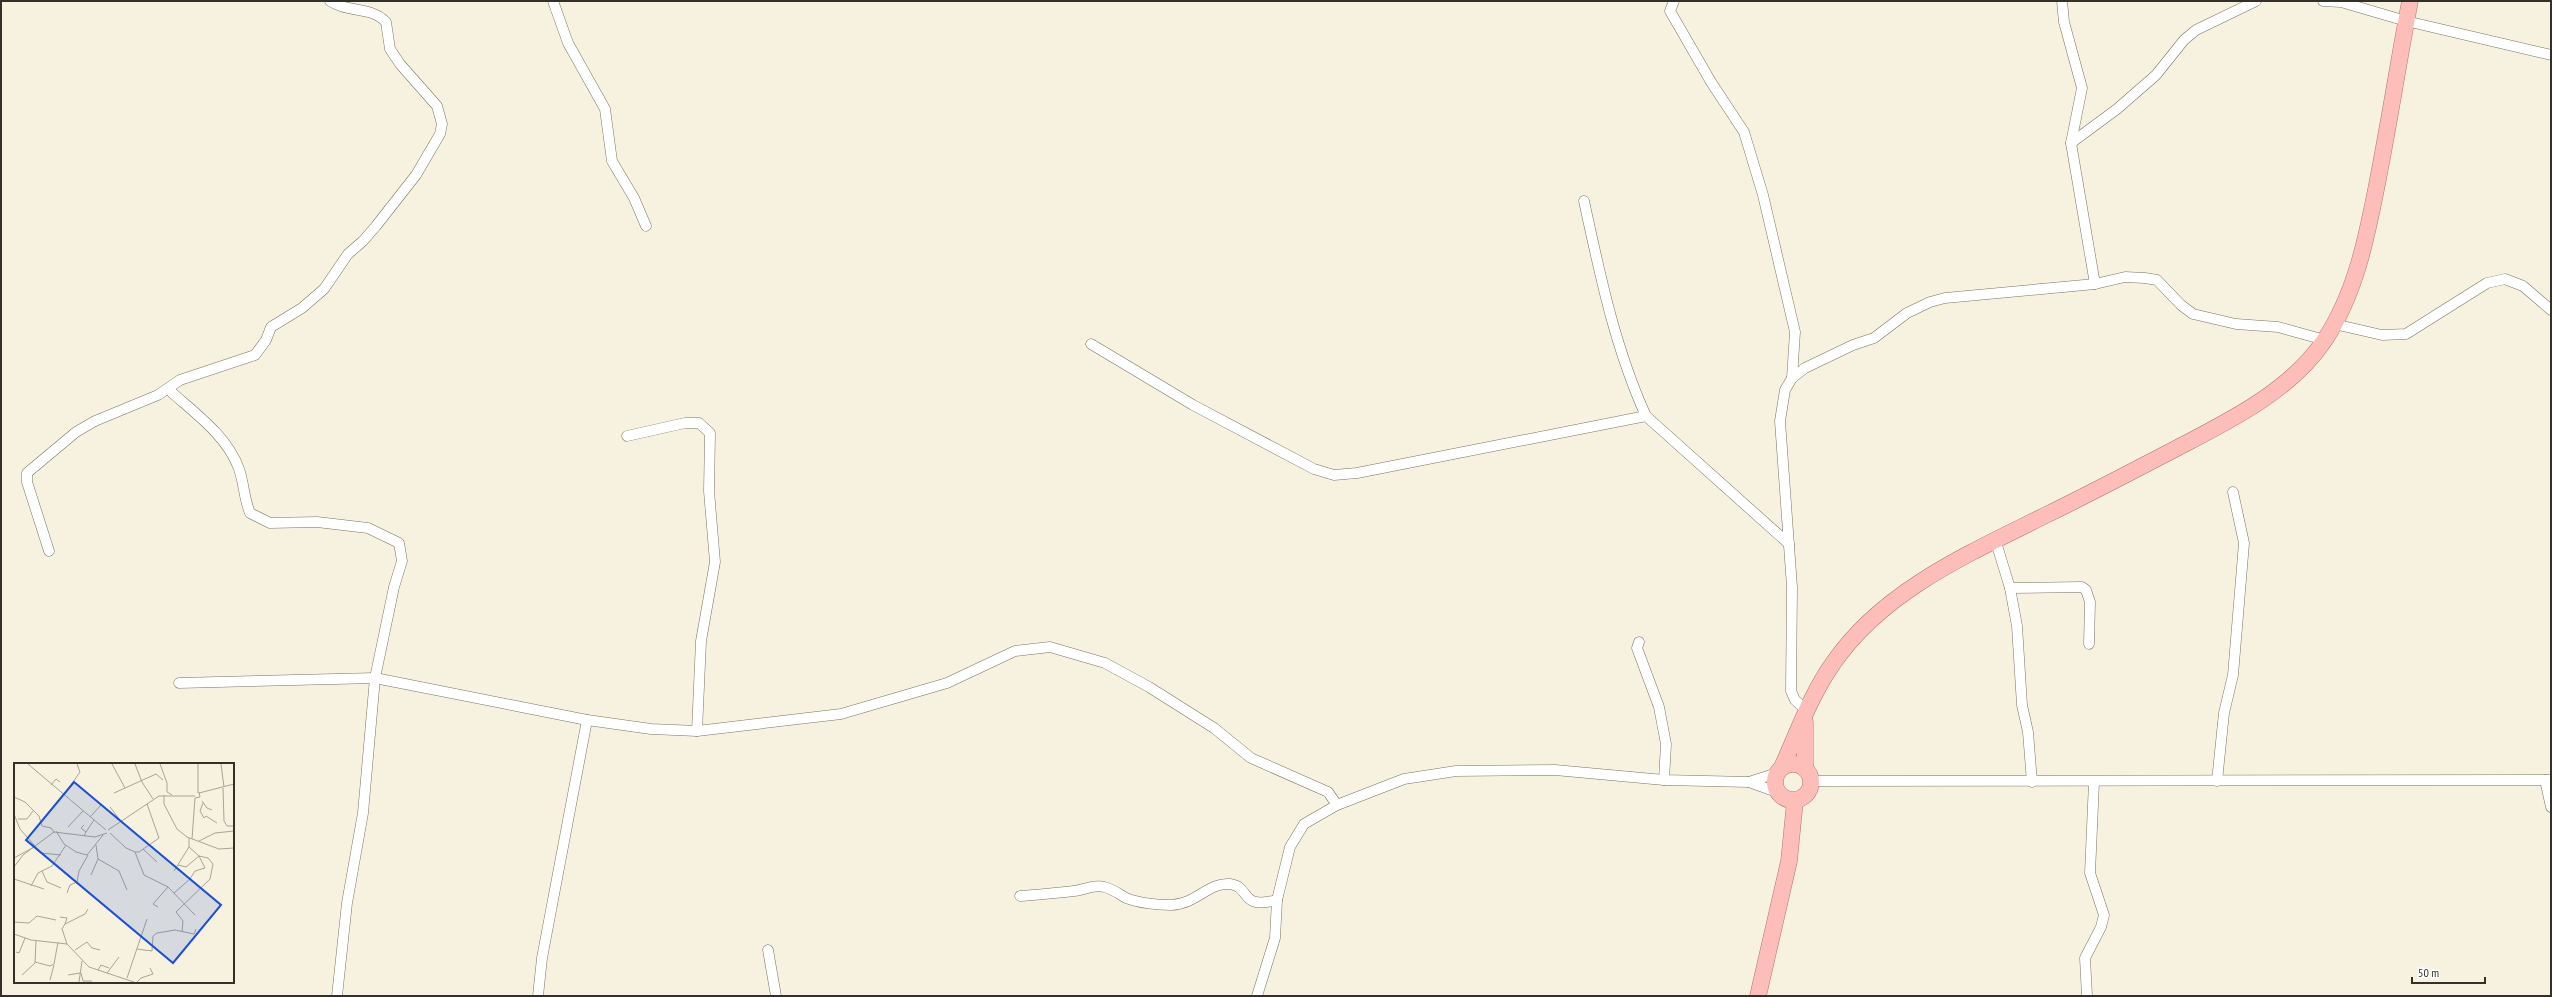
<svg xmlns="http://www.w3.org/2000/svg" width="2552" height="997" font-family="'PT Sans Narrow',sans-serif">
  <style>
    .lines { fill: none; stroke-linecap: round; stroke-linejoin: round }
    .street-casing { stroke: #787463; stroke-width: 11 }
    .primary-casing { stroke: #b57069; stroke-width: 17 }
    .street { stroke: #fff; stroke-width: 10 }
    .primary { stroke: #fdbeba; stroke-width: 16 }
    .inset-road { fill: none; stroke: #a8a497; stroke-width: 1 }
    .view { fill: #1d4ed8; fill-opacity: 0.15; stroke: #1d4ed8; stroke-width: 2 }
    .inset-edge { fill: none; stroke: #323029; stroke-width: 2 }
  </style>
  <rect width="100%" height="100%" fill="#f7f2e0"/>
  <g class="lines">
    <defs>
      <g id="street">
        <polyline points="553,1 568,43 605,109 612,161 634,198 646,226"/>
        <polyline points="1674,1 1670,11 1711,82 1744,132 1763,195 1795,332 1792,378"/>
        <polyline points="2062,1 2064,22 2082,88 2071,143 2095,284"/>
        <polyline points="2323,1 2341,2 2406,21 2551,55"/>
        <polyline points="2071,143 2117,109 2156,75 2184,40 2196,30 2256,1"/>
        <path d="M1584 201C1600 275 1615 348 1646 416L1789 544"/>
        <polyline points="2334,324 2382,335 2406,334 2487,283 2505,279 2523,286 2551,310"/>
        <polyline points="1091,344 1193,405 1314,469 1334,475 1357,473 1646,416"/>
        <path d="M168 389C193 412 227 435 239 469 244 483 244 499 250 513L270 523 317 522 368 528 399 543 402 561 394 587 375 678 363 813 347 903 337 996"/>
        <polyline points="627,436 685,423 699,423 710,433 709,491 715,562 701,641 697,731"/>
        <polyline points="1995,539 2010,588 2082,587 2086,590 2090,602 2089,644"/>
        <path d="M49 551 27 482V473L76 432 95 421 158 395 180 380 255 355 266 340 271 327 302 308 324 289 348 254 363 241 376 226 416 175 440 134 442 124 437 106 400 64 390 49 386 22C371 6 348 13 330 1"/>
        <polyline points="2010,588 2017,626 2022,705 2028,732 2032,782"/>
        <polyline points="1639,642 1637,648 1659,707 1666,744 1664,780"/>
        <polyline points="179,683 375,678 587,720 651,729 697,731 841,714 947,683 1015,651 1050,647 1105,663 1149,687 1214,728 1251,758 1328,792 1337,805 1404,779 1456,771 1555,770 1664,780 1749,782"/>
        <polyline points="1808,712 1795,700 1791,691 1792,587 1780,421 1785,390 1792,378 1805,368 1853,345 1874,338 1907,313 1930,302 1945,298 2095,284 2125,277 2145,278 2157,280 2181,305 2193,314 2236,324 2278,327 2325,340"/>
        <polyline points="2545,780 2551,807"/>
        <polyline points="1811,781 2551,780"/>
        <polyline points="2217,781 2224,713 2233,675 2244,543 2233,492"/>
        <polyline points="1777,792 1749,782 1777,773"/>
        <path d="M1020 896C1038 895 1056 893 1074 891 1084 890 1095 884 1104 887 1113 889 1119 894 1126 898 1138 903 1158 905 1171 905 1197 904 1208 882 1230 884 1252 887 1238 910 1277 900"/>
        <polyline points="768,950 776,996"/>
        <polyline points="538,996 542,958 587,720"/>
        <polyline points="1257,996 1275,938 1277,900 1290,847 1304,824 1337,805"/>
        <polyline points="2087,996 2085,958 2101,927 2104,915 2090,873 2094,782"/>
      </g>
      <g id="primary">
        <polyline points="1805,722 1805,769"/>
        <circle cx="1793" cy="782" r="18"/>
        <path d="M1782 767C1798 732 1811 694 1834 662 1884 590 1970 553 2046 515 2091 493 2135 470 2179 447 2231 420 2291 390 2324 341 2357 292 2368 231 2379 174 2390 117 2399 59 2410 1"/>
        <polyline points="1758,996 1789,861 1795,801"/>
      </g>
    </defs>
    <use href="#street" class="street-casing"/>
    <use href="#primary" class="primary-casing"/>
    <use href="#street" class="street"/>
    <use href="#primary" class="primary"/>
  </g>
  <g transform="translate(14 763)">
    <rect width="220" height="220" fill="#f7f2e0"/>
    <path class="inset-road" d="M14 1 92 67M98 1 111 25 142 11 149 17M121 1 128 19 139 36M146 1 153 20V29L158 32M207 1 210 24M37 22 42 16 46 19M209 25 210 58 213 63H220M100 30 111 25M184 30V1M185 30 220 21M50 32 66 9 63 1M150 32V41L163 66 173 74 205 86 220 85M0 34 11 39 25 53 28 63 37 65 40 69M188 38 193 45 198 47M189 40 186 48 190 55M96 44 106 57M0 51 6 66 27 90 47 92M76 54 88 41M190 55 192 53 203 60M4 56H13L19 48M70 62 67 65 72 69 70 73M54 64 69 48M94 67 145 33H181M42 68 50 81 62 89 73 92 89 72M72 69 80 57M96 70 112 85 121 89 130 112 154 124 181 152M178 76 181 35 186 34 185 29M185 78 201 70 220 68M129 86 143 99M121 89H125L145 75 133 41M0 95 20 84M84 96 105 108 113 127M164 102 172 104 185 93 194 95 199 101 196 116 162 149 169 158 168 169M0 104 9 92 40 69 81 74 93 70M28 108 33 119 47 125M160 108 175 84V75M77 112 84 96 82 82M0 116 30 126M17 123 24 110 38 103 52 82M53 130 56 122 63 119 65 108 74 92M160 130 176 116 181 108 191 105 185 93 175 84M144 144 139 141 154 124M46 154 53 155 51 161M0 159 15 160 23 153 42 157M0 171 17 177 53 181 75 204 120 219M53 181 48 166 51 161 71 151 74 146M123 186 138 188 139 173 143 170 161 167 180 171 182 166M61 187 73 179 78 185 86 187M2 189 5 190 11 175M21 199 36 203 40 201 44 179M84 207 87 202 95 205M67 210 69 218H78M93 210 105 194M8 212 21 200 22 178M54 212 66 210M113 215 133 156M36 217 40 202M65 219 68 198M123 219 127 215 139 211 136 205"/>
    <path class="view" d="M60 19 207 142 159 200 12 77Z"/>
    <rect width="220" height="220" class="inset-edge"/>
  </g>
  <rect width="2552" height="997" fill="none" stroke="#323029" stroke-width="4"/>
  <path d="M2412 977v6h73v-6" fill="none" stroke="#323029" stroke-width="2"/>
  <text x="2418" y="977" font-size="12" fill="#323029" stroke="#ffffff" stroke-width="3" paint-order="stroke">50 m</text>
</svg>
